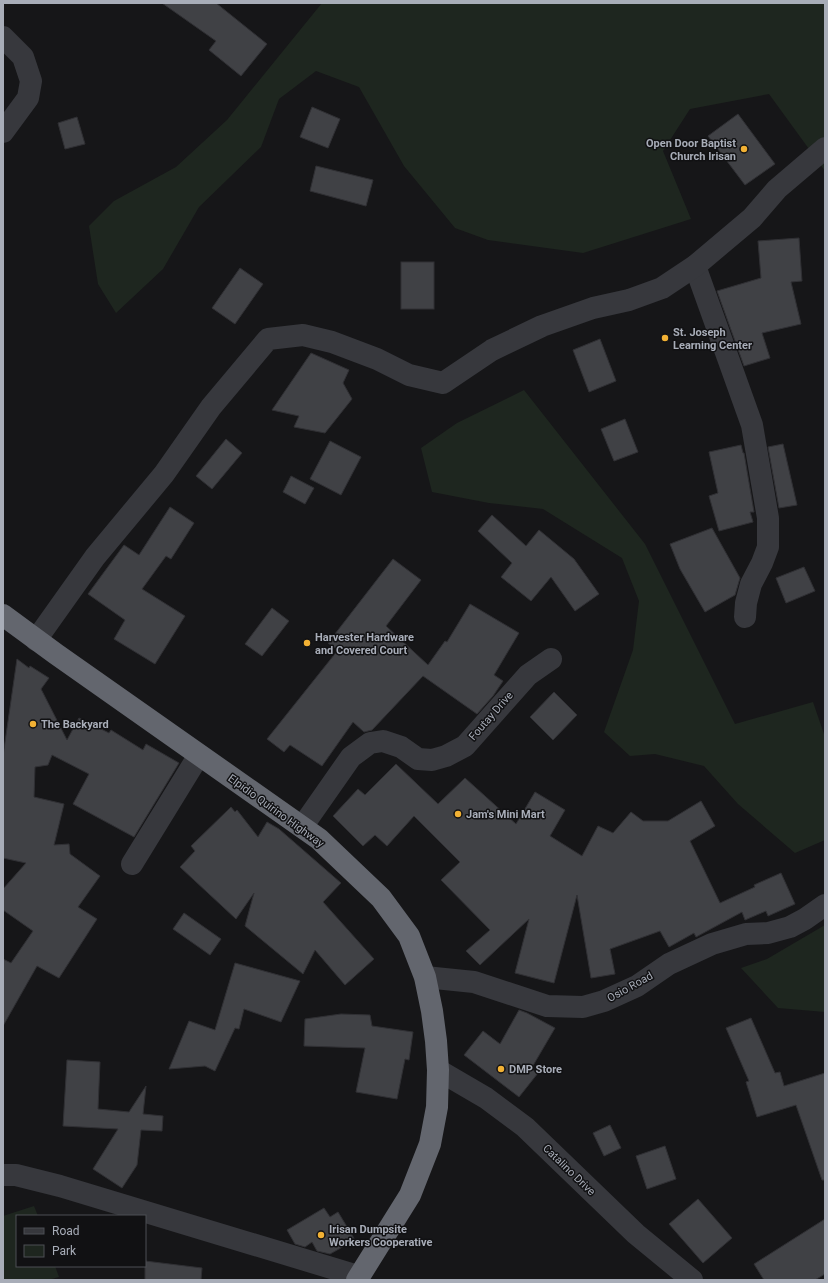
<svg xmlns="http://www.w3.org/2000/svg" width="828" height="1283" font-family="Roboto,sans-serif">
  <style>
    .green { fill: #1e261f }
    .building { fill: #404145; stroke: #303034 }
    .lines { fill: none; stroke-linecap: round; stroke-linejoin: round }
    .minor { stroke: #37383d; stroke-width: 22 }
    .highway { stroke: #63666e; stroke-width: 22 }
    .poi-dot { fill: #f2b134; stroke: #111113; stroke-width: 1.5 }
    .labels { text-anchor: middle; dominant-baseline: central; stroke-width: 3; stroke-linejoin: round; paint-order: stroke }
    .poi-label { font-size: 11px; font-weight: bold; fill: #a8adb8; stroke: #111113; text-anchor: start }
    .street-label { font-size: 11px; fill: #a8adb8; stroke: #111113 }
  </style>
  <rect width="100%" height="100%" fill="#161618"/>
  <g class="green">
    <polygon points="322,3 825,3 825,171 769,94 690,109 663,151 691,219 583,253 488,240 455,228 404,166 359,87 316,71 279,99 261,147 199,207 163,269 116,313 98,284 89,226 114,201 176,167 227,120"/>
    <polygon points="524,390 645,544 735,724 813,702 825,737 825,840 795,853 738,804 704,766 655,754 630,756 604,732 633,650 639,601 622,558 543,509 489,503 432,492 421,448 457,423"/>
    <polygon points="825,925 825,1012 778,1008 741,968 767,959"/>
    <polygon points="34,1206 38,1216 17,1216 17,1266 55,1266 59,1277 48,1280 3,1280 3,1216"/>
  </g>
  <g class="building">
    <polygon points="162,3 216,3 267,44 241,76 209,50 216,41"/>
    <polygon points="312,107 340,119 328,148 300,137"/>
    <polygon points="738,114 775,164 745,185 708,136"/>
    <polygon points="77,117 85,144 65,149 58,123"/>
    <polygon points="316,166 373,180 366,206 310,191"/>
    <polygon points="799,238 802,281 791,282 801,324 762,333 770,358 744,366 717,291 761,278 758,241"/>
    <rect x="401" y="262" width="33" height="47"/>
    <polygon points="240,268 263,284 235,324 212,308"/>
    <polygon points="600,339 616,381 589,392 573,350"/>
    <polygon points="311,353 349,370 343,383 352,399 325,433 294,427 299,416 272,410"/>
    <polygon points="625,419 638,452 614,461 601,429"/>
    <polygon points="226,439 242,453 212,489 196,476"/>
    <polygon points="330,441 361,457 341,495 310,479"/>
    <polygon points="783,444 797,505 779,508 768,447"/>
    <polygon points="741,445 743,453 744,453 754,512 750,512 753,522 719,531 709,496 718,493 709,452"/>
    <polygon points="291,476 314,488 305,504 283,492"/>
    <polygon points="170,507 194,523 171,559 166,556 142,589 185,616 155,664 114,639 125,620 88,594 124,545 139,555"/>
    <polygon points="492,515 526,546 539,530 574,559 599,594 575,611 551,577 531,601 501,577 512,563 478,531"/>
    <polygon points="712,528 740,578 735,595 705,612 680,569 670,544"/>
    <polygon points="393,559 421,580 386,626 428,665 445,641 447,642 470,604 519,633 494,675 503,681 493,696 477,714 423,676 372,730 364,732 353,722 322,766 290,745 284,752 267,739 338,650 328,643"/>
    <polygon points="804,567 815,591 786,603 776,578"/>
    <polygon points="272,608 289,621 262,656 245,644"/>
    <polygon points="17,659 29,668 30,666 49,678 41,689 67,740 79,718 109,733 111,730 143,750 146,744 179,763 134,837 73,804 89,774 52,755 48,765 35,767 34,797 64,804 54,845 69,844 70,854 100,876 78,907 97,919 59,978 37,966 3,1026 3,959 11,963 33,931 3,910 3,889 26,863 3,858 3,756"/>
    <polygon points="554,692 577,715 553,740 530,717"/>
    <polygon points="396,764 438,804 465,778 516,824 535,792 565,810 550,836 582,856 598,826 613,833 631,812 643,821 668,821 701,801 715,826 690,841 720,903 755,887 754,885 781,873 795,904 768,916 766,911 745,920 742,912 696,937 694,933 669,947 660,931 610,949 615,974 591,978 577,895 554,983 515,973 529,919 480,965 466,951 490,930 441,880 460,862 414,816 387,846 375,835 363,846 333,816 358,789 365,795"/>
    <polygon points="231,807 235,812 237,810 258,837 267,822 279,829 341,883 323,902 374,959 345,985 315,950 303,974 245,926 254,893 236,919 180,867 195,851 191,846"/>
    <polygon points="184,913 221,939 210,955 173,929"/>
    <polygon points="235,963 300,981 281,1022 244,1009 239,1029 235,1028 215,1071 205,1066 169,1069 189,1021 215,1030"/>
    <polygon points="519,1010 527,1013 555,1028 531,1069 538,1073 519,1097 464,1055 483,1031 500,1044"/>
    <polygon points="341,1014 370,1015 372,1026 413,1032 409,1060 405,1059 397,1099 356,1092 365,1048 304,1046 305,1019"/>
    <polygon points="751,1018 775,1073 780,1072 784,1086 825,1073 825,1180 822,1180 796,1105 757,1117 746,1082 749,1081 726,1028"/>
    <polygon points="67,1060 100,1062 98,1109 129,1112 146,1086 143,1114 163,1116 162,1131 141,1130 137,1165 122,1188 93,1169 118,1129 63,1126"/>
    <polygon points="610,1125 621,1148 604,1156 593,1133"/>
    <polygon points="665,1146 676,1179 647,1189 636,1156"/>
    <polygon points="698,1199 732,1238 703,1263 669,1224"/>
    <polygon points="324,1208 330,1217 338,1212 355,1240 330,1254 317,1251 312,1242 305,1247 295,1244 287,1230"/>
    <polygon points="825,1219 825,1274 815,1280 764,1280 754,1264"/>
    <polygon points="145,1261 202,1268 201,1280 145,1280"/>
  </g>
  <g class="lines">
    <g class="minor">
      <polyline points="3,37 23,57 31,81 28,98 3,132"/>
      <polyline points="695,266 752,425 768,518 768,547 762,563 751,584 746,603 745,617"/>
      <polyline points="36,640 95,557 164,474 211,407 268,339 303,335 332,342 377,359 409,375 443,383 492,350 542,326 593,308 629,300 662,288 695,266 752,218 777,189 825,148"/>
      <polyline points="302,827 351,757 370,743 383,741 401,747 418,759 432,760 446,756 465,746 528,675 551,659"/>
      <polyline points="132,864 199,755"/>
      <polyline points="425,977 474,982 547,1006 583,1007 604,1001 637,986 669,964 712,944 746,934 768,933 790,927 805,919 825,905"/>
      <polyline points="438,1070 486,1098 525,1127 636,1234 692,1280"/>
      <polyline points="3,1175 16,1175 60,1186 358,1276"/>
    </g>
    <polyline class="highway" points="3,615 56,654 319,839 381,898 409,936 425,977 432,1011 436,1041 438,1070 437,1107 430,1144 410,1195 357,1280"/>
  </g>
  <g class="poi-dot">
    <circle cx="744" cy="149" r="4"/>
    <circle cx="665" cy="338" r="4"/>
    <circle cx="307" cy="643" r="4"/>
    <circle cx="33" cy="724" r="4"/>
    <circle cx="458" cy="814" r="4"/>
    <circle cx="501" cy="1069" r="4"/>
    <circle cx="321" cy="1235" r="4"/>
  </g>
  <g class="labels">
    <g class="poi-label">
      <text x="736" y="143" text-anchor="end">Open Door Baptist<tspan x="736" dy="13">Church Irisan</tspan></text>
      <text x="673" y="332">St. Joseph<tspan x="673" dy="13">Learning Center</tspan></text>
      <text x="315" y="637">Harvester Hardware<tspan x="315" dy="13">and Covered Court</tspan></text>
      <text x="41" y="724">The Backyard</text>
      <text x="466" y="814">Jam's Mini Mart</text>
      <text x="509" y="1069">DMP Store</text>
      <text x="329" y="1229">Irisan Dumpsite<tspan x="329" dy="13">Workers Cooperative</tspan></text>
    </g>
    <g class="street-label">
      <text transform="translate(491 716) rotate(-49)">Foutay Drive</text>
      <text transform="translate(276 811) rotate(36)">Elpidio Quirino Highway</text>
      <text transform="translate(630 987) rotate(-29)">Osio Road</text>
      <text transform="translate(569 1170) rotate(44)">Catalino Drive</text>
    </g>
  </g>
  <rect width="828" height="1283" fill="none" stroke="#a8adb8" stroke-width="8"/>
  <rect x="16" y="1215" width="130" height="52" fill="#111113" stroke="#4d4f55"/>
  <rect x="24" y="1228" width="20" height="6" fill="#37383d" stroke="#4d4f55"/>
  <text x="52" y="1235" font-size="12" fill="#a8adb8">Road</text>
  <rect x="24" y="1245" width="20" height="12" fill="#1e261f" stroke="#4d4f55"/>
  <text x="52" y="1255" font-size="12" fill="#a8adb8">Park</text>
</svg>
